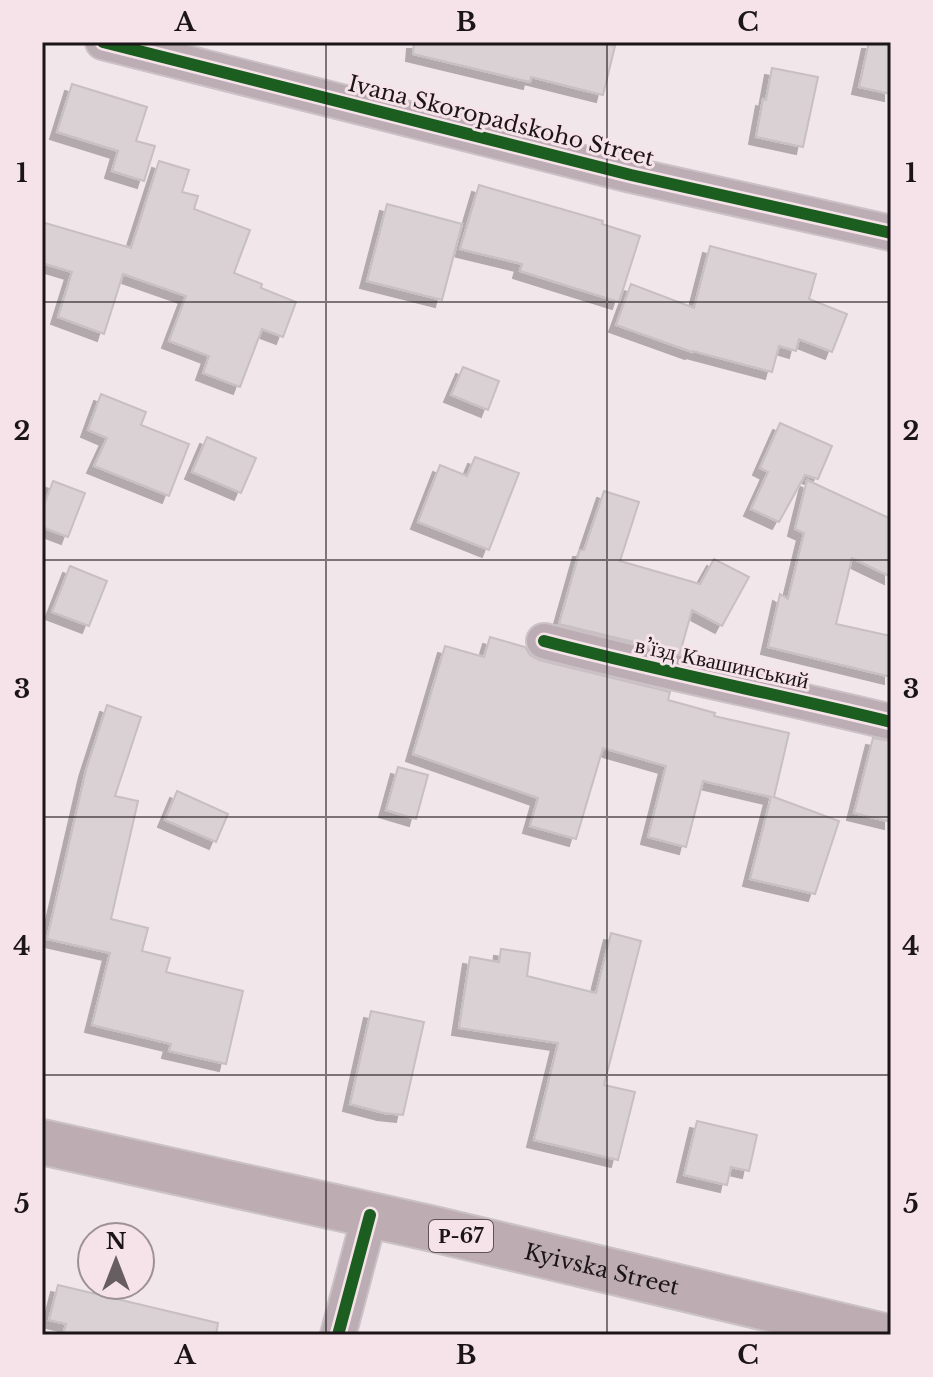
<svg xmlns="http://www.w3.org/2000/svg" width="933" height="1377" font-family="'Libre Baskerville',serif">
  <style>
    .building { fill: #d9d1d3; stroke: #c7bfc2; stroke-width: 2; filter: url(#shadow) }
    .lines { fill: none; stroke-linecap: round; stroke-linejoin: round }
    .street-casing { stroke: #cac2c5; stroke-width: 38 }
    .primary-casing { stroke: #cac2c5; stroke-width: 48 }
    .street { stroke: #bcacb3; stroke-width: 34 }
    .primary { stroke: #beacb3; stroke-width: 44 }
    .cycleway-casing { stroke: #f5e3e9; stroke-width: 17 }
    .cycleway { stroke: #1b5e20; stroke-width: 12 }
    .grid { fill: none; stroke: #1c1518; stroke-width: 2; stroke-opacity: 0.55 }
    .labels { text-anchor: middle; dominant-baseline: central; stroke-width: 6; stroke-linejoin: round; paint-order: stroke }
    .shield { fill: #f5e3e9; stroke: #5d5357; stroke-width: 2 }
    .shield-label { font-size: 20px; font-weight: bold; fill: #1c1518 }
    .street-label { font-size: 22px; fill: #1c1518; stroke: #f5e3e9 }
    .neatline { fill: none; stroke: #1c1518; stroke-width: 3 }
    .grid-label { font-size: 26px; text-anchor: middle; font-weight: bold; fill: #1c1518 }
  </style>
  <defs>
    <filter id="shadow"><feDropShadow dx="-7" dy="7" stdDeviation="0" flood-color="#0004"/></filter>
  </defs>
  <rect width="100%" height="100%" fill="#f1e7ea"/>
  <g class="building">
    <polygon points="414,42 599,42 615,46 603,95 531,77 530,82 413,54"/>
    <polygon points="869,42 891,42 891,94 859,87"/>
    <polygon points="772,68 818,77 803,147 756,137 763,99 766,100"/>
    <polygon points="72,84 147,107 136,141 155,146 144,181 112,171 118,151 57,132"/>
    <polygon points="159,161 189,170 182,192 198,196 194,209 250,230 234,273 262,284 261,288 296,302 283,337 262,329 240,387 203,373 209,356 169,341 186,296 123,274 104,334 58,317 72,272 42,263 42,222 131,248"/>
    <polygon points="479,185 603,221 602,224 640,236 619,302 520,271 522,264 460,249"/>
    <polygon points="387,204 462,224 442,300 367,281"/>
    <polygon points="710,246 816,274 809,299 847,314 832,352 799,339 796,351 779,346 772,372 693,351 692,352 616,325 631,284 694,308"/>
    <polygon points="463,367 499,381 488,410 451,395"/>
    <polygon points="101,394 146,412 141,425 189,444 169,496 94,466 107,438 88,430"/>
    <polygon points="780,423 832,446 818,479 805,475 779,522 751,509 768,472 760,468"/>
    <polygon points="207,437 256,458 241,493 192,472"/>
    <polygon points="475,457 519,473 489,550 418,522 440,465 467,476"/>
    <polygon points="807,480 891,519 891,577 852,558 836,624 891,636 891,677 768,647 780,594 788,599 804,533 795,529"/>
    <polygon points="53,481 85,493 68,537 42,527 42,511"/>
    <polygon points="604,491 639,502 620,561 700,584 714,559 749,577 722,626 692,610 680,653 559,624 580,550 584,550"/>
    <polygon points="70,566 107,581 89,626 52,612"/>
    <polygon points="490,637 525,647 530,655 539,660 670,692 668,700 715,713 714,716 789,733 774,797 839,821 815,894 750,879 771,797 703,781 686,847 648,837 666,766 603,748 576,839 530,826 538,798 413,754 445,646 484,657"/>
    <polygon points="107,705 141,717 115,796 138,801 111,919 148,928 142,951 170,958 166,972 243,991 226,1064 169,1051 171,1044 92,1025 110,953 47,939 86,770"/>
    <polygon points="873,738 891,741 891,822 854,813"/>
    <polygon points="398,767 428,775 416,819 386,810"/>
    <polygon points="177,791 228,814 216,842 165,820"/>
    <polygon points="611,933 641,941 604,1085 635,1092 618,1160 534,1140 558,1043 459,1028 470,957 499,962 501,949 530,953 527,976 596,993"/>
    <polygon points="371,1011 424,1022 403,1115 384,1113 350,1104"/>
    <polygon points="697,1121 757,1135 749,1171 731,1167 727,1185 684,1175"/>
    <polygon points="58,1285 218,1323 216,1335 63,1335 66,1324 49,1320"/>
  </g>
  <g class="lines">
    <defs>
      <g id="street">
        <polyline points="103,42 631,175 891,233"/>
        <path d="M544 641C659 671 776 694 891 722"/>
        <polyline points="338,1335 370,1215"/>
      </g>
      <g id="primary">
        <path id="s1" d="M42 1142 429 1228 880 1335"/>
      </g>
    </defs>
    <use href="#street" class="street-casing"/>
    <use href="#primary" class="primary-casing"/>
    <use href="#street" class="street"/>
    <use href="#primary" class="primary"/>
    <defs>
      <g id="cycleway">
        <polyline points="103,42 631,175 891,233"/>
        <path d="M544 641C659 671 776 694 891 722"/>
        <polyline points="338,1335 370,1215"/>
      </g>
    </defs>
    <use href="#cycleway" class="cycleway-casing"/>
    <use href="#cycleway" class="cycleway"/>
  </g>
  <path class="grid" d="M326 42V1335M607 42V1335M42 302H891M42 560H891M42 817H891M42 1075H891"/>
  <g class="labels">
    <rect class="shield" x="429" y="1220" width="64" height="32" rx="6"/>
    <g class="shield-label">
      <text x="461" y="1236">Р-67</text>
    </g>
    <g class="street-label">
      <text transform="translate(501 121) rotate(14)">Ivana Skoropadskoho Street</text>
      <text transform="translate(722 663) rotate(12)">в’їзд Квашинський</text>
      <text stroke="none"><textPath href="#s1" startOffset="574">Kyivska Street</textPath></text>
    </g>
  </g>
  <rect width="933" height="1377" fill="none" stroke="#f5e3e9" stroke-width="88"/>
  <g transform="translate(116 1261)"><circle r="38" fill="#f5e3e9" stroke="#9e9195" stroke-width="2"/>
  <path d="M0-6L14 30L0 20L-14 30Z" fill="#675e62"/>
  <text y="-12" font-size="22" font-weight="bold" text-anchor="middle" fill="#1c1518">N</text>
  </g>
  <rect x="44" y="44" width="845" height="1289" class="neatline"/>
  <g class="grid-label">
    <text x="185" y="31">A</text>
    <text x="466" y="31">B</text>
    <text x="748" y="31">C</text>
    <text x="22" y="182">1</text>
    <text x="911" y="182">1</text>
    <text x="22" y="440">2</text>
    <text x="911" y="440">2</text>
    <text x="22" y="698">3</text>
    <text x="911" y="698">3</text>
    <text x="22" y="955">4</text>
    <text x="911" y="955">4</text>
    <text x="22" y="1213">5</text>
    <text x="911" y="1213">5</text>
    <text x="185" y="1364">A</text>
    <text x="466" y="1364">B</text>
    <text x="748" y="1364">C</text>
  </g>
</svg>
